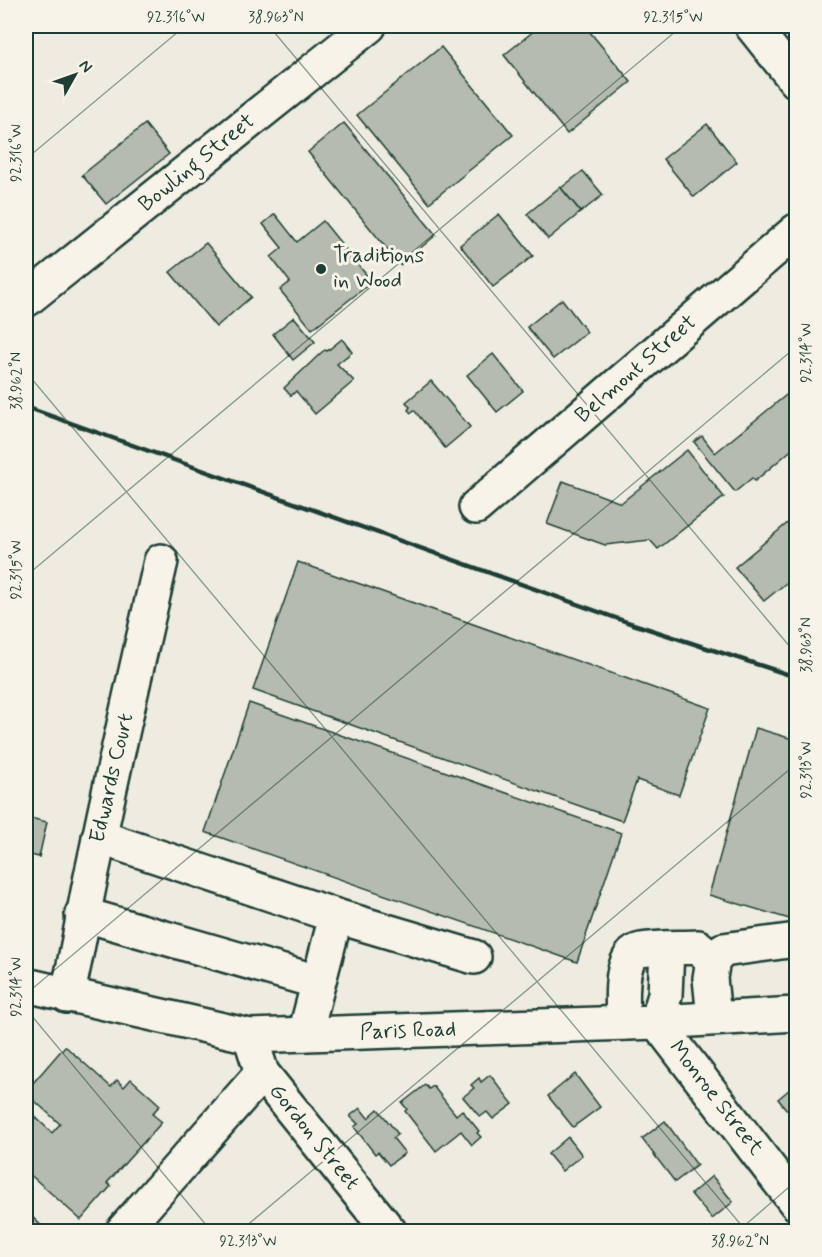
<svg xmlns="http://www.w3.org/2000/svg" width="822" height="1257" font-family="Mynerve,sans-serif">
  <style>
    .building { fill: #b5bbb0; stroke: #1f3d34; stroke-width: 1.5 }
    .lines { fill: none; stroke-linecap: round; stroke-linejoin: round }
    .minor-casing { stroke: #1f3d34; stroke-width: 38 }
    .major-casing { stroke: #1f3d34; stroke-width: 38 }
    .minor { stroke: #f7f3e8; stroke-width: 33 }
    .major { stroke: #f7f3e8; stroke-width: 33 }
    .rail { stroke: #1f3d34; stroke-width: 4.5 }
    .ticks { fill: none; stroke: #1f3d34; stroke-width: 1.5; stroke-opacity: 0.45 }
    .poi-dot { fill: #1f3d34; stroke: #f7f3e8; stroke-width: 2 }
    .labels { text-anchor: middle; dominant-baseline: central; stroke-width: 6; stroke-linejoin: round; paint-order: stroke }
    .street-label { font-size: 22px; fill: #1f3d34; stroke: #f7f3e8 }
    .poi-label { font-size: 22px; fill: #1f3d34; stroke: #f7f3e8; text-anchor: start }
    .neatline { fill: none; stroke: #1f3d34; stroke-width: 2 }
    .ticks-label { font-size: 15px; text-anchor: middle; fill: #1f3d34 }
  </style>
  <rect width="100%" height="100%" fill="#eeece1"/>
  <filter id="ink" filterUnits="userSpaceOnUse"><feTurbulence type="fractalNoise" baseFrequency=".0167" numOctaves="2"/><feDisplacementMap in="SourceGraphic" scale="12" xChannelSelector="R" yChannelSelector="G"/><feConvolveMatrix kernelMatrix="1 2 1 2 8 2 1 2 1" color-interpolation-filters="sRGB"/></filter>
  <g filter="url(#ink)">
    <g class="building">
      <polygon points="540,26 585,26 631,82 567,134 504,55"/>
      <polygon points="441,47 513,135 429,203 357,115"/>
      <polygon points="344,123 436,235 400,265 308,152"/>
      <polygon points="145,124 169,154 106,204 82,175"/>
      <polygon points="707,124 737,162 694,197 663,159"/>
      <polygon points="583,171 603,195 581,212 561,188"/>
      <polygon points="560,187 581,212 548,239 527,214"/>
      <polygon points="275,214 297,242 323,221 372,282 312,329 280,290 290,282 271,257 282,248 263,224"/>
      <polygon points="499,214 533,256 493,287 460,245"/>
      <polygon points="206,243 251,297 216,327 170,272"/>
      <polygon points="562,299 587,332 553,359 527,327"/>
      <polygon points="294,317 315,342 293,360 273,334"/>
      <polygon points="342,339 352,352 337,364 354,381 315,414 296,391 291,396 284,388 322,352 325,350 327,351"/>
      <polygon points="493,354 523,391 497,412 467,375"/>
      <polygon points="431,381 470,427 445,448 414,410 411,413 408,410 410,407 406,402"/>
      <polygon points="796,387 796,446 755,481 752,478 735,492 694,442 702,436 715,453"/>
      <polygon points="687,450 724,497 658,549 650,540 605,545 547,524 563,481 621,503"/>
      <polygon points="796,516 796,575 764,601 735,567"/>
      <polygon points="298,562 710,708 679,795 637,780 622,821 253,690"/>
      <polygon points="249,703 621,833 577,962 205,832"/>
      <polygon points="756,728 796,740 796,921 709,895"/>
      <polygon points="26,817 47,822 39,857 26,854"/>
      <polygon points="26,866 31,868 26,893"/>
      <polygon points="65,1046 111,1087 117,1080 124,1087 131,1079 160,1105 152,1114 162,1122 107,1183 111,1186 81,1220 26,1171 26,1115 29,1111 52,1133 60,1124 26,1093 26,1091"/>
      <polygon points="575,1074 600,1107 573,1127 548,1096"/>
      <polygon points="490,1075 513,1104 493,1119 487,1112 480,1117 463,1097 474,1088 471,1085 479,1078 481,1082"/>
      <polygon points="796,1084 796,1121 778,1099"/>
      <polygon points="425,1085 429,1089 433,1086 456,1115 462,1110 479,1131 477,1133 481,1137 472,1145 461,1131 436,1151 405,1111 407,1109 402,1103"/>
      <polygon points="360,1108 368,1118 378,1109 398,1134 393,1138 405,1153 389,1165 378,1152 375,1154 354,1127 358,1124 350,1116"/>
      <polygon points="665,1121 697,1165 675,1182 642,1139"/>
      <polygon points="568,1137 582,1155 562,1171 548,1154"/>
      <polygon points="712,1176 733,1202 712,1219 691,1194"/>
      <polygon points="26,1211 48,1232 26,1232"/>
    </g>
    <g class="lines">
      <defs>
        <g id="minor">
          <polyline points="26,300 369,26"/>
          <polyline points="476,507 796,231"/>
          <polyline points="99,837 336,916"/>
          <polyline points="82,914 318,982"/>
          <polyline points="667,949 665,995 657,1022 796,1203"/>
          <path d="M67 996C78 952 84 907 94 863 115 762 138 661 161 561"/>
          <polyline points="714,1018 710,978 713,960 723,950 796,940"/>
          <path d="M623 1023C623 1005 617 955 641 950 659 947 679 948 698 947L713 960"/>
          <polyline points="305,1034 336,916 474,957"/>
          <polyline points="250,1036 262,1073 390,1232"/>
          <polyline points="122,1232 262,1073"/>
        </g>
        <g id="major">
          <polyline points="752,26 796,81"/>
          <polyline points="26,985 250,1036 657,1022 796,1014"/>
        </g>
      </defs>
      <use href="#minor" class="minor-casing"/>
      <use href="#major" class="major-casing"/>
      <use href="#minor" class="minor"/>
      <use href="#major" class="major"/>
      <polyline class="rail" points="26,407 627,622 796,677"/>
    </g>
  </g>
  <path class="ticks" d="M269 26 796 654M26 159 185 26M26 372 747 1232M26 576 682 26M26 994 796 347M26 1009 212 1232M239 1232 796 764M737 1232 796 1181"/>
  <circle class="poi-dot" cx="321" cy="269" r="6"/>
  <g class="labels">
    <g class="street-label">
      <text transform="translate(197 163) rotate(-39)">Bowling Street</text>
      <text transform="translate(636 369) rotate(-41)">Belmont Street</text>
      <text transform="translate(112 778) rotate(-77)">Edwards Court</text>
      <text transform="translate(408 1031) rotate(-2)">Paris Road</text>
      <text transform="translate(716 1098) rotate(52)">Monroe Street</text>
      <text transform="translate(314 1137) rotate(51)">Gordon Street</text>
    </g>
    <g class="poi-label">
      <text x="333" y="256">Traditions<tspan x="333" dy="25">in Wood</tspan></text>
    </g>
  </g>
  <rect width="822" height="1257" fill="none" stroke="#f7f3e8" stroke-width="66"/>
  <g transform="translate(75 75) rotate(50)" stroke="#f7f3e8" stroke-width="4.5" paint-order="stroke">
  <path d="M0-4.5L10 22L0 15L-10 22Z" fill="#1f3d34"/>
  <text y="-9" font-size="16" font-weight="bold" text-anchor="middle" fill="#1f3d34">N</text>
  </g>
  <rect x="33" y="33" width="756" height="1191" class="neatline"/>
  <g class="ticks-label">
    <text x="176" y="22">92.316°W</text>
    <text x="276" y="22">38.963°N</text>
    <text x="673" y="22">92.315°W</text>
    <text transform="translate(16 153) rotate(-90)" y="5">92.316°W</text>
    <text transform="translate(806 353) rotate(-90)" y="5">92.314°W</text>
    <text transform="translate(16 381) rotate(-90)" y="5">38.962°N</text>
    <text transform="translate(16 570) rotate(-90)" y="5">92.315°W</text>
    <text transform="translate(806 645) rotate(-90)" y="5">38.963°N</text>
    <text transform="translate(806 770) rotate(-90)" y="5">92.313°W</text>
    <text transform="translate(16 987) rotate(-90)" y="5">92.314°W</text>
    <text x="248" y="1246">92.313°W</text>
    <text x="740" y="1246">38.962°N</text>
  </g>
</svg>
